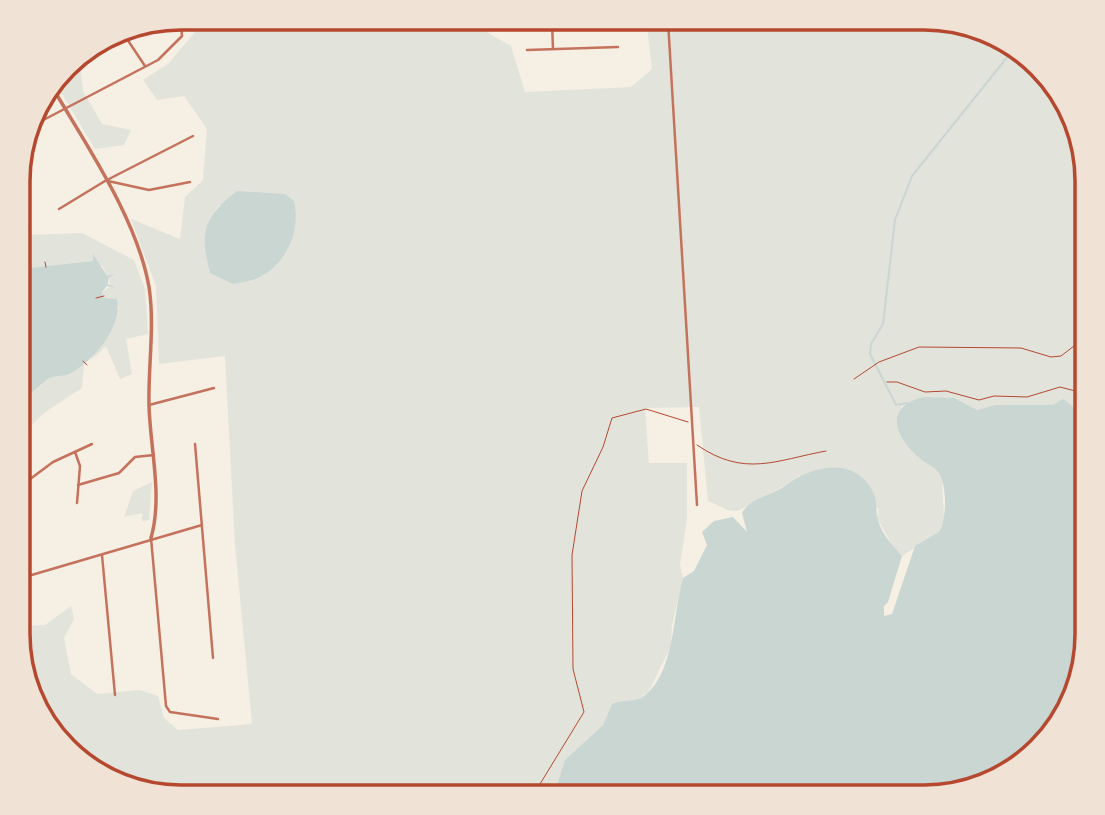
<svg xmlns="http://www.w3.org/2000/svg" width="1105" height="815" font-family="'Open Sans',sans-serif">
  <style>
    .green { fill: #e2e4dc; fill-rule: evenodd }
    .water { fill: #c9d6d2 }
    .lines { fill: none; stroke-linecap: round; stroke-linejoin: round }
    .stream { stroke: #c9d6d2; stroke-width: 2 }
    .path { stroke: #b5482f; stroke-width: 1 }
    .minor { stroke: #c5725c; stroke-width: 2.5 }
    .tertiary { stroke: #c5725c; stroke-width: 3.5 }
    .rim { fill: none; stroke: #b5482f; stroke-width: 3.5 }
  </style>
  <rect width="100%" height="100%" fill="#f6efe4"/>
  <g class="green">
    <path d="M934 18 1032 58 1071 109 1087 180V418L1068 405H995L977 410 923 397 901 407 914 452 937 470 942 479 944 518 939 532 902 556 892 545 877 518 879 509 799 476C788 484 745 510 735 511 726 511 716 504 708 501L699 407 645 408 649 463H687V519L680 565 683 578 672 625 671 646 649 691 636 701 612 704 603 725 565 760 553 797H171L73 757 35 707 18 645V626L45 625 71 606 74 619 64 638 71 674 97 694 140 690 158 696 164 718 178 730 252 724 235 545 225 356 159 364 156 286 131 219 180 239 185 197 203 180 207 129 184 96 157 100 143 80 168 64 200 26 471 23 511 46 525 92 631 87 652 69 647 27 641 21ZM219 205 288 249 262 276 210 273C202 246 202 227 219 205Z"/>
    <polygon points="79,54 83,91 102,124 131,130 124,145 95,149 54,81"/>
    <polygon points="43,95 49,105 30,157 20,155"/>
    <polygon points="21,215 29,235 82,233 134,260 145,289 148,334 126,339 132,374 120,379 106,346 90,361 119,307 103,298 102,292 111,286 103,267 94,261 19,269"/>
    <polygon points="84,365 82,388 44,413 18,439 18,405 51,377 66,375"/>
    <polygon points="152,482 149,520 142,521 142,513 124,517 133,491"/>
  </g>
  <g class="water">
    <path d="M237 191 285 194 294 201C301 230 287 263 260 277 252 281 242 282 233 284L210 273C199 233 204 216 237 191Z"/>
    <path d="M93 254 107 276 115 274 108 278V284L116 288 107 286 102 292 103 298 117 299C123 327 92 363 69 374 62 377 54 375 48 379 38 387 28 396 18 405L19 269 93 261Z"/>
    <path d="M923 397 954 398 977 410 995 405H1053L1063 399 1087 418V645L1047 742 996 781 924 797H553L565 760 603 725 612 704C623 699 634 703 644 696 675 673 673 612 683 578L694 571 707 545 702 532 714 521 733 517 747 532 742 513C751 497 772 496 786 485 809 468 848 456 869 485 880 501 874 507 878 520 881 533 893 546 902 556L888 602 884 606V616L892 614 915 546 939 532C947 519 947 486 939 473 934 466 928 465 922 460 896 440 881 408 923 397Z"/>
  </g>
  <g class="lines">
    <polyline class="stream" points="907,403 896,405 870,354 871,344 883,324 895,220 912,176 1013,50"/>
    <g class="path">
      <polyline points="45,262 46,267"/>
      <polyline points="96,298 104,296"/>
      <polyline points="83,361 87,365"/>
      <polyline points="854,379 879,362 919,347 1021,348 1051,357 1061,356 1087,336"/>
      <polyline points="887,382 897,382 925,392 946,391 979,400 994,396 1027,397 1060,387 1087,394"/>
      <path d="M697 445C745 478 776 460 826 451"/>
      <polyline points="537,797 540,784 584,712 573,669 572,555 582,491 603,447 612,418 646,409 688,422"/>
    </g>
    <g class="minor">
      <polyline points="668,21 697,505"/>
      <polyline points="552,22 553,49"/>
      <polyline points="127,39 145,66"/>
      <polyline points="527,50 618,47"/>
      <polyline points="30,127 158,60 182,36 181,26"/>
      <polyline points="108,181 149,190 190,182"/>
      <polyline points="59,209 105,181 193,136"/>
      <polyline points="149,405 214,388"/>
      <polyline points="195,444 213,658"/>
      <polyline points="75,452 80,466 77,503"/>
      <polyline points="78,485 119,473 135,457 154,455"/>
      <polyline points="18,488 53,462 92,444"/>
      <polyline points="151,538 166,706 170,712 218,719"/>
      <polyline points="102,555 115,695"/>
      <polyline points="18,579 202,525"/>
    </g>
    <path class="tertiary" d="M51 85C86 145 137 218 149 287 155 326 148 366 149 405 150 448 163 496 151 538"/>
  </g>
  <path d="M0 0H1105V815H0ZM181 30H924A151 151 0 0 1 1075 181V634A151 151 0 0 1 924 785H181A151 151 0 0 1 30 634V181A151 151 0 0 1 181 30Z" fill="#f1e2d6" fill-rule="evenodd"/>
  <path class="rim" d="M181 30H924A151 151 0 0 1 1075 181V634A151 151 0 0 1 924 785H181A151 151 0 0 1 30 634V181A151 151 0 0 1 181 30Z"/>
</svg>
